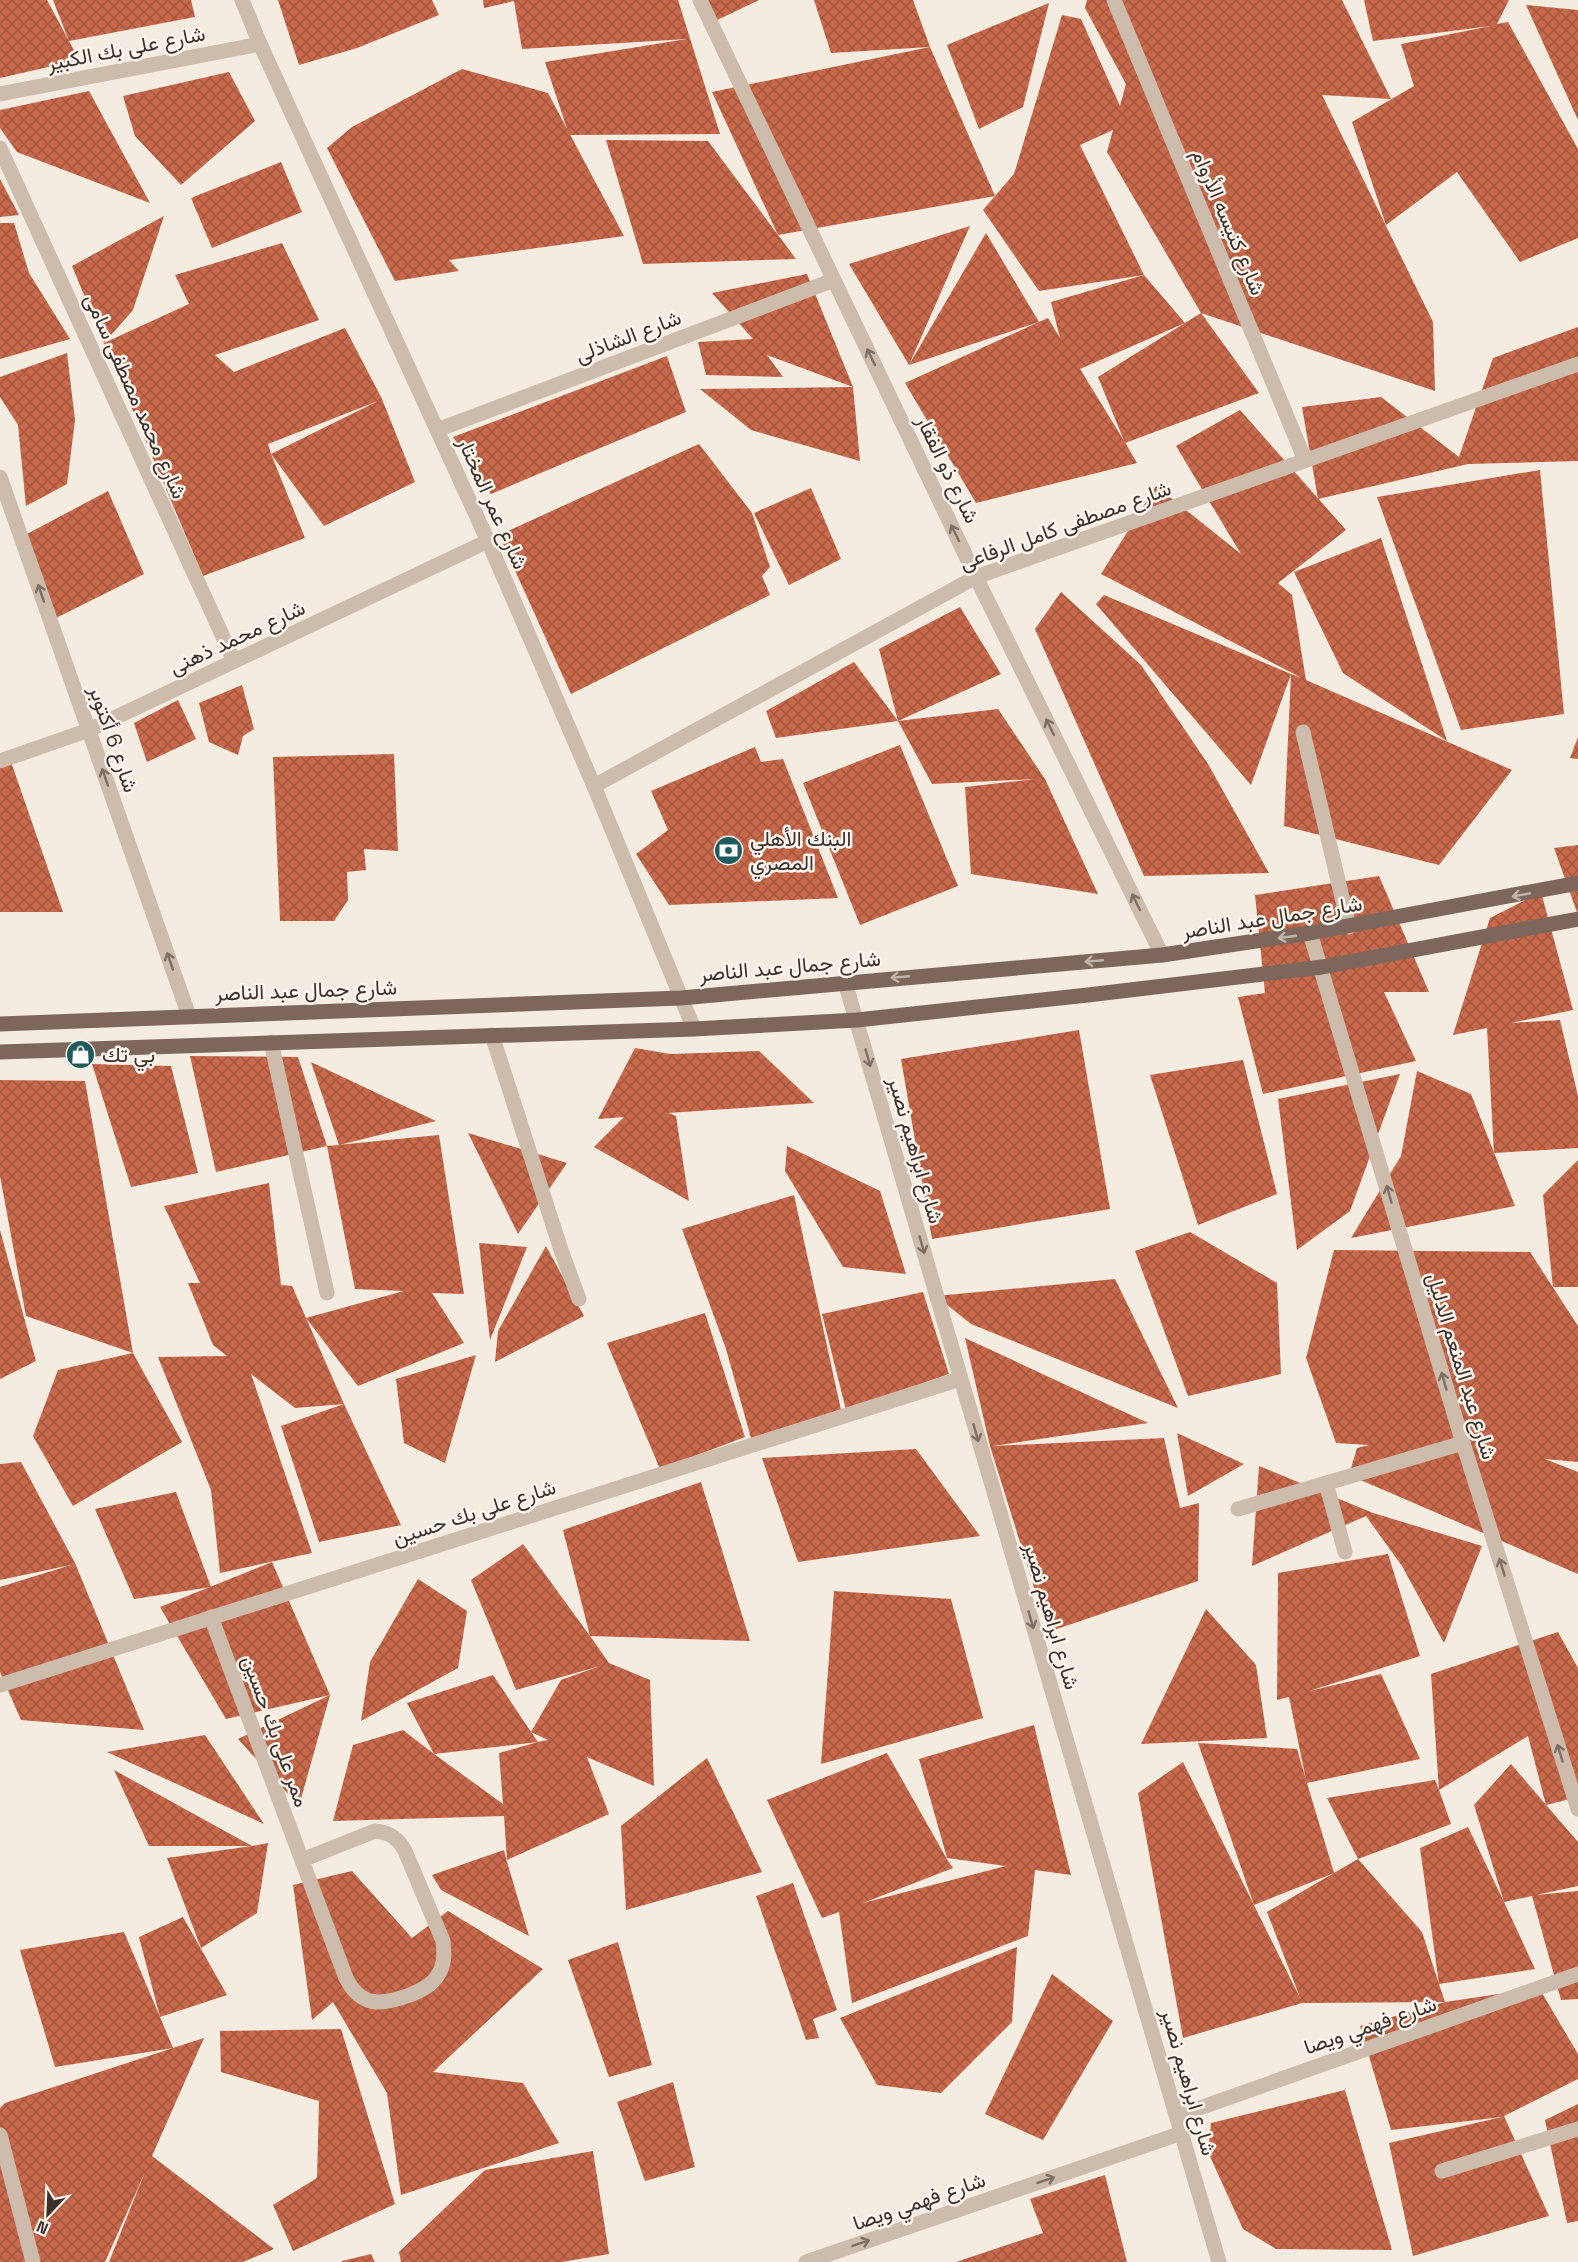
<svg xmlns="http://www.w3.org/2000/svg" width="1578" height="2262" font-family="'Space Grotesk',Vazirmatn,sans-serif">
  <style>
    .building { fill: url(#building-cross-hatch); fill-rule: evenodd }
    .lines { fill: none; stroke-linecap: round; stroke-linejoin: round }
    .minor { stroke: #cdbbac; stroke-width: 15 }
    .major { stroke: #7d675c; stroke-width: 15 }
    .oneway { stroke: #7d6f65 }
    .oneway2 { stroke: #c2b5ac }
    .labels { text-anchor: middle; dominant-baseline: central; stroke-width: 5; stroke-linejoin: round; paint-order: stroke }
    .street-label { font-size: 21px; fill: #3b302b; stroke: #fbf5ee }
    .poi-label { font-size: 21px; fill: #3b302b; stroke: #fbf5ee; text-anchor: start }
  </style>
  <defs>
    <pattern id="building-cross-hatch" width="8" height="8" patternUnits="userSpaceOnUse" patternTransform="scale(1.5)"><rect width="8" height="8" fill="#c8694b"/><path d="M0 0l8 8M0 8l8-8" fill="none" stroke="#a4573f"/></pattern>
  </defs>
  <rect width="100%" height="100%" fill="#f4ebe1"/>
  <g class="building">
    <polygon points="0,0 47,0 69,41 53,0 191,0 195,17 69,41 79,60 0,78"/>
    <polygon points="278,0 432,0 439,15 357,48 299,65"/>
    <polygon points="483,0 678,0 720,134 569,135 545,62 687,39 522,49 514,1 484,8"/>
    <polygon points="704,0 759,0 711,23"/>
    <polygon points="814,0 913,0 930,47 831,53"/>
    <path d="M1087 0H1342L1391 99 1322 95 1433 322 1435 391 1201 313 1259 393 1125 443 1098 377 1185 323 1080 369 1126 444 1137 463 976 503 905 383 1039 322 909 365 849 264 970 226 909 365 986 233 1039 322 1048 318 1060 338 1051 302 1144 275 1039 291 983 210 995 196 778 235 712 92 930 47 995 196 1014 174 1062 15 1081 19 1120 106 1126 84 1085 8ZM1113 130 1107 152 1201 313 1185 323 1144 275 1080 145Z"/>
    <polygon points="1364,0 1509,0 1497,24 1508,22 1578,149 1578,238 1520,262 1457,172 1386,225 1352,122 1414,86 1401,44 1491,26 1373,41"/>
    <polygon points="1049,3 1023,107 979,129 947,45"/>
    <polygon points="1526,5 1578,10 1578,120"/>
    <polygon points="462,69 548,93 624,236 449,260 459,271 395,281 327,148 352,127"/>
    <polygon points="229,72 255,121 181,185 135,136 123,96"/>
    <polygon points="89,91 150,203 17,152 0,128 0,110"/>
    <polygon points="606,140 708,141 796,259 643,264"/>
    <polygon points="281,162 302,212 212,248 191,198"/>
    <polygon points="0,179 19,215 0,217"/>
    <polygon points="164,216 133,310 104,343 72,266"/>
    <polygon points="0,223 14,223 29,273 70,339 0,359"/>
    <path d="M282 243 319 320 215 355 234 372 345 328 382 399 415 482 324 526 271 454 305 538 203 576 104 343 189 304 175 275ZM378 401 271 454 268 444Z"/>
    <polygon points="807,274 853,387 767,355 783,377 706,375 698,342 753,339 712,293"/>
    <polygon points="1578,327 1578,461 1468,464 1318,499 1302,407 1381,397 1459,457 1493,358"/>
    <polygon points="67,353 75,420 67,484 26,506 18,425 0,397 0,377"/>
    <polygon points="667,356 686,412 491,494 453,437"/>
    <polygon points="853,387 860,461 751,430 700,389"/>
    <polygon points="1240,410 1346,530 1278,583 1292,595 1306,680 1512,770 1439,865 1284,826 1291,674 1302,678 1101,574 1156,486 1241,554 1176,446"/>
    <polygon points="699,444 752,513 770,567 762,576 770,595 571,694 499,535"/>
    <polygon points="1540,470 1564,714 1461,730 1377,497"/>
    <polygon points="811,488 841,559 789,585 754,513"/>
    <polygon points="108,491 144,574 56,618 27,534"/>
    <polygon points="1381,538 1447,741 1343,673 1294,572"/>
    <polygon points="1061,592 1141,665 1208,764 1269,873 1144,876 1035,629"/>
    <polygon points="1104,595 1291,674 1251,785 1096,604"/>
    <polygon points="960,607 1001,674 898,721 776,738 766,711 854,662 898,721 879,649"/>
    <polygon points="242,685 254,729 243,736 238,755 209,742 199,703"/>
    <polygon points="178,700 196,739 147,762 134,723"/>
    <polygon points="998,709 1045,779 1098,894 971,874 965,787 1035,779 932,784 898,721"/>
    <polygon points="1578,737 1578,759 1570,758"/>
    <polygon points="900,745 958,886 860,925 803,783"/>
    <polygon points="755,747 761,762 783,759 838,898 669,905 636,854 668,830 651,791"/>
    <polygon points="394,754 398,851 364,849 366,870 347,872 348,900 334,921 280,921 273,757"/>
    <polygon points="11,762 63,912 0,912 0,767"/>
    <polygon points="1578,845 1578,915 1554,848"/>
    <polygon points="1379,876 1429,992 1384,992 1416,1061 1263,1094 1238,997 1265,993 1255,895"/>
    <polygon points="1541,892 1573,1010 1511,1023 1560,1020 1578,1096 1578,1148 1494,1153 1487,1028 1453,1035 1490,918"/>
    <polygon points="1079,1030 1110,1209 932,1239 901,1059"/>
    <polygon points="635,1048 670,1054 759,1051 814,1103 668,1113 676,1116 689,1201 594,1147 624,1117 598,1119"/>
    <polygon points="190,1056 298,1057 327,1146 216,1172"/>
    <polygon points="1243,1060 1277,1194 1198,1225 1150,1075"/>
    <polygon points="311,1062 436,1121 339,1145"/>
    <polygon points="92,1064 171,1066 198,1173 131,1187"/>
    <polygon points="1417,1071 1471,1094 1515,1206 1351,1238 1401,1156"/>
    <polygon points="1400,1074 1350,1211 1297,1250 1278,1099"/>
    <polygon points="0,1080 85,1081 133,1353 182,1442 73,1506 33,1436 58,1370 133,1353 26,1316 0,1176"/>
    <polygon points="468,1133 567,1163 518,1234"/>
    <polygon points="439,1135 464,1294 432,1293 464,1343 358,1386 306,1318 344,1404 295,1408 251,1374 312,1553 220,1573 211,1490 158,1357 227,1356 213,1345 188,1283 200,1283 164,1206 269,1183 281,1285 292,1286 306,1318 404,1291 355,1289 327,1146"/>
    <polygon points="787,1146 880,1191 906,1274 843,1267 785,1171"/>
    <polygon points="1578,1160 1578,1287 1553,1287 1543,1195"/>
    <polygon points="794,1195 841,1410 751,1438 726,1349 682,1229"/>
    <polygon points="0,1230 36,1361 0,1379"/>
    <polygon points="1190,1232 1277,1283 1281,1374 1188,1396 1135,1251"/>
    <polygon points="479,1243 527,1247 490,1340"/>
    <polygon points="546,1246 584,1316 495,1362 498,1331"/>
    <polygon points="1334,1250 1530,1252 1578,1326 1578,1462 1545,1459 1578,1472 1578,1574 1349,1475 1357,1448 1369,1445 1336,1443 1306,1358"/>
    <polygon points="1115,1279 1178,1408 971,1324 936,1296"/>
    <polygon points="923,1292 949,1374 846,1410 822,1314"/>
    <polygon points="705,1313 745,1437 660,1469 607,1343"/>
    <polygon points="965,1338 1148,1423 993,1446 1164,1438 1180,1508 1199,1503 1198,1581 1048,1632 990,1446"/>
    <polygon points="476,1355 445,1463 404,1443 396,1379"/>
    <polygon points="344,1404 401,1525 319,1542 281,1426"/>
    <polygon points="1177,1433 1244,1464 1188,1496"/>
    <polygon points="916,1449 980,1536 798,1562 762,1458"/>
    <polygon points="21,1462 75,1563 144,1730 21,1720 0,1672 0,1587 71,1565 0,1580 0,1464"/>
    <polygon points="1259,1466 1373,1513 1482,1546 1444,1643 1402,1566 1366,1516 1252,1566"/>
    <path d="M701 1482 750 1641 590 1636 609 1663 650 1680 654 1786 587 1757 609 1814 507 1860 504 1816 333 1821 353 1745 403 1730 434 1754 407 1703 493 1675 531 1732 561 1680 600 1666 516 1690 471 1580 523 1544 590 1636 563 1530ZM531 1732 548 1740 538 1742 499 1753 503 1804 434 1754 538 1742Z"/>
    <polygon points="176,1492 211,1587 134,1599 95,1509"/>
    <polygon points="1388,1554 1420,1656 1309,1691 1381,1674 1420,1759 1307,1783 1334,1873 1254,1905 1198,1743 1297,1749 1306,1780 1289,1697 1277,1700 1278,1573"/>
    <polygon points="272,1562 330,1695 299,1806 238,1739 330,1695 226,1719 160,1607"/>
    <polygon points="418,1579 467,1611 458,1668 361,1721 370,1662"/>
    <polygon points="834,1591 951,1599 983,1718 821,1764"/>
    <polygon points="1206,1609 1256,1665 1267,1738 1141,1744"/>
    <polygon points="1558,1632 1578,1668 1578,1797 1546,1805 1528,1736 1439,1790 1451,1824 1358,1859 1422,1932 1439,1984 1420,1848 1468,1827 1504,1902 1474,1805 1511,1764 1578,1842 1578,1886 1536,1895 1578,1891 1578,1999 1561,2000 1532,1896 1504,1902 1535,1969 1439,1984 1445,2002 1302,2003 1183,2038 1138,1793 1183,1762 1301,2000 1267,1912 1358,1859 1327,1798 1435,1780 1439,1790 1431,1674"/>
    <polygon points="1034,1725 1071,1875 1035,1870 1028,1936 852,2003 839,1912 822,1918 767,1800 887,1753 948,1861 953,1868 863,1903 1006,1866 947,1858 919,1759"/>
    <polygon points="205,1735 264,1824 107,1752"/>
    <polygon points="707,1758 762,1872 626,1910 621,1826"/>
    <polygon points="114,1770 252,1846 268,1843 257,1913 201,1948 167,1858 252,1846 149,1846"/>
    <polygon points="504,1850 507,1862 529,1936 441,1890 432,1875"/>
    <polygon points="352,1871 412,1938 448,1911 543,1969 433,2072 523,2083 559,2143 401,2195 387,2093 333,2002 312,2020 293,1885"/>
    <polygon points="793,1883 837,2010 813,2019 819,2038 806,2040 756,1896"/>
    <polygon points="183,1917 227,1995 160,2017 173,2048 204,2038 152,2156 274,2249 243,2262 109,2262 145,2172 105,2262 0,2262 0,2108 5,2103 173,2048 55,2067 20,1950 124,1932 160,2017 139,1937"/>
    <polygon points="618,1942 652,2065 609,2077 568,1960"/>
    <polygon points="1017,1947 1012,2022 941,2093 877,2085 840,2018"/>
    <polygon points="1052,1974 1113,2021 1043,2140 985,2114"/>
    <polygon points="1539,1988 1578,2054 1578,2079 1504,2116 1549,2216 1413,2256 1389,2143 1502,2117 1391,2130 1360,2026 1445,2002"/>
    <polygon points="341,2029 395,2204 293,2251 273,2205 317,2178 319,2101 221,2072 220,2031"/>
    <polygon points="673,2082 695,2167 645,2181 617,2102"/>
    <polygon points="1345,2090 1392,2250 1276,2249 1243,2229 1208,2152 1211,2123"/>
    <polygon points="1578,2104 1578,2221 1567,2223 1545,2120"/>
    <polygon points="593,2151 609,2254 562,2262 401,2262 399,2252 485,2170"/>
    <polygon points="1105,2175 1127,2262 956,2262 1043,2233 1030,2199"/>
    <polygon points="371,2254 375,2262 342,2262 342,2261"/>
  </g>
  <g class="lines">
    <g class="minor">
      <polyline points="242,0 260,44 488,541 594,786 694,1029"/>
      <polyline points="700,0 976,577 1162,955"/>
      <polyline points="1114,0 1305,460"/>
      <polyline points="0,94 260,44"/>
      <polyline points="0,148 234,661"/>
      <polyline points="437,430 834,280"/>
      <polyline points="0,477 189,1016"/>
      <polyline points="1303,732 1349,927"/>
      <polyline points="0,761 89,730 488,541"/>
      <polyline points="594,786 976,577 1578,364"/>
      <polyline points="1310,933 1463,1443 1578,1809"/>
      <polyline points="845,982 1219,2262"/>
      <polyline points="492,1035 561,1250 579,1299"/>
      <polyline points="271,1042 327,1293"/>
      <polyline points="1326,1483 1345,1552"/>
      <polyline points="1238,1509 1463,1443"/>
      <path d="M211 1617 346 1978C361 2008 382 2005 410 1995 424 1989 435 1984 441 1969 445 1960 444 1950 443 1941L405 1851C398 1838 389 1832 375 1831L302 1860"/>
      <polyline points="0,1685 960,1379"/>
      <polyline points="1177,2116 1578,1974"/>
      <polyline points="0,2135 33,2262"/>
      <polyline points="1442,2171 1578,2129"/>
      <polyline points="806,2262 1182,2133"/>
    </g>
    <g class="major">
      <polyline points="0,1024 681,998 1162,955 1310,933 1578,883"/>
      <polyline points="0,1052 694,1029 857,1020 1088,995 1322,967 1578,919"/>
    </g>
  </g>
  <defs><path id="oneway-shaft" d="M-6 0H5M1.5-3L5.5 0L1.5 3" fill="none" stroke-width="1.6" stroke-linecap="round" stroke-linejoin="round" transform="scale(1.5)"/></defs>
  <g class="oneway">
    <use href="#oneway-shaft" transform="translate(871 357) rotate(-116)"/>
    <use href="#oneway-shaft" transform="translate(955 533) rotate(-116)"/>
    <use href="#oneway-shaft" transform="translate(41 593) rotate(-109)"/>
    <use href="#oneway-shaft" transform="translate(1050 727) rotate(-116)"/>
    <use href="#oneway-shaft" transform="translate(105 777) rotate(-109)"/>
    <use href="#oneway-shaft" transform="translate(1136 902) rotate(-116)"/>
    <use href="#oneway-shaft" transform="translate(170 961) rotate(-109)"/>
    <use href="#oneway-shaft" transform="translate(868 1058) rotate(74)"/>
    <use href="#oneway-shaft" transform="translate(1389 1194) rotate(-106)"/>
    <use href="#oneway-shaft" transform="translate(922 1245) rotate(74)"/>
    <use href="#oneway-shaft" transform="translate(1444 1381) rotate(-106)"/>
    <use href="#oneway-shaft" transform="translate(976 1433) rotate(74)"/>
    <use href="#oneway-shaft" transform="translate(1502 1567) rotate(-107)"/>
    <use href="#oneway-shaft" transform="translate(1031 1620) rotate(74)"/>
    <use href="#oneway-shaft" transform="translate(1560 1753) rotate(-107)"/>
    <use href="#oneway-shaft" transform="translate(1046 2180) rotate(-19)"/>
    <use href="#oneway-shaft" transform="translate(861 2243) rotate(-19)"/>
  </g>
  <g class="oneway2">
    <use href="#oneway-shaft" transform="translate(1521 895) rotate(170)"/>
    <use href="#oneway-shaft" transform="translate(1287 937) rotate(172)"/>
    <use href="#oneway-shaft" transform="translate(1094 961) rotate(175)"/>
    <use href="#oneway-shaft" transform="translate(900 977) rotate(175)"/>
  </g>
  <defs>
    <symbol id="bank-disc" viewBox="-11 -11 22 22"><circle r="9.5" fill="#1f5a5e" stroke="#fbf5ee"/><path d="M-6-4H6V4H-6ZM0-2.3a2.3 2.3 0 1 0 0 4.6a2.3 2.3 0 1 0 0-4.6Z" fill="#fff"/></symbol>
    <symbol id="shop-disc" viewBox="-11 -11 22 22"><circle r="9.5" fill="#1f5a5e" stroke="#fbf5ee"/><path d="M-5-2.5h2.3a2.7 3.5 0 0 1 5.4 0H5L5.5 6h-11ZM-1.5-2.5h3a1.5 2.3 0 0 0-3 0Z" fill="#fff"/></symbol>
  </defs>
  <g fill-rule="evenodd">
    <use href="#bank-disc" x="712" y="834" width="33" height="33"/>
    <use href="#shop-disc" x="64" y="1038" width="33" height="33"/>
  </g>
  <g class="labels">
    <g class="street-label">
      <text transform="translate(126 48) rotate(-11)">شارع على بك الكبير</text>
      <text transform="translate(1229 222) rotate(67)">شارع كنيسه الأروام</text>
      <text transform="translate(628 336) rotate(-21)">شارع الشاذلى</text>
      <text transform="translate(136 396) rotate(66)">شارع محمد مصطفى سامى</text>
      <text transform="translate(948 469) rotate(64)">شارع ذو الفقار</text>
      <text transform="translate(493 503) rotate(66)">شارع عمر المختار</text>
      <text transform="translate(1065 525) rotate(-20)">شارع مصطفى كامل الرفاعى</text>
      <text transform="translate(237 637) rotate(-25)">شارع محمد ذهنى</text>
      <text transform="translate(114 739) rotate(71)">شارع 6 أكتوبر</text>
      <text transform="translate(1272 917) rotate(-9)">شارع جمال عبد الناصر</text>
      <text transform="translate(790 966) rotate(-5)">شارع جمال عبد الناصر</text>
      <text transform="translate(306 990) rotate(-2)">شارع جمال عبد الناصر</text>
      <text transform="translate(916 1150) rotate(74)">شارع ابراهيم نصير</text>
      <text transform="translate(1462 1366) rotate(73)">شارع عبد المنعم الدليل</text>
      <text transform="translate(474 1512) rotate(-18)">شارع على بك حسين</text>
      <text transform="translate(1052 1616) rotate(74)">شارع ابراهيم نصير</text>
      <text transform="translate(276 1731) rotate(70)">ممر على بك حسين</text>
      <text transform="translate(1370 2025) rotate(-19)">شارع فهمي ويصا</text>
      <text transform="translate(1189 2082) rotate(74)">شارع ابراهيم نصير</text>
      <text transform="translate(919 2201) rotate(-19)">شارع فهمي ويصا</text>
    </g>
    <g class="poi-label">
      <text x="750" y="838">البنك الأهلي<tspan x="750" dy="24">المصري</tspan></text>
      <text x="102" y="1054">بي تك</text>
    </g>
  </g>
  <g transform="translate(48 2214) rotate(203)" stroke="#fbf5ee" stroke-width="4.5" paint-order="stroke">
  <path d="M0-4.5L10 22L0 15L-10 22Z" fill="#3b302b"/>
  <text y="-9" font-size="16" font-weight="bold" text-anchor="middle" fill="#3b302b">N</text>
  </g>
</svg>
